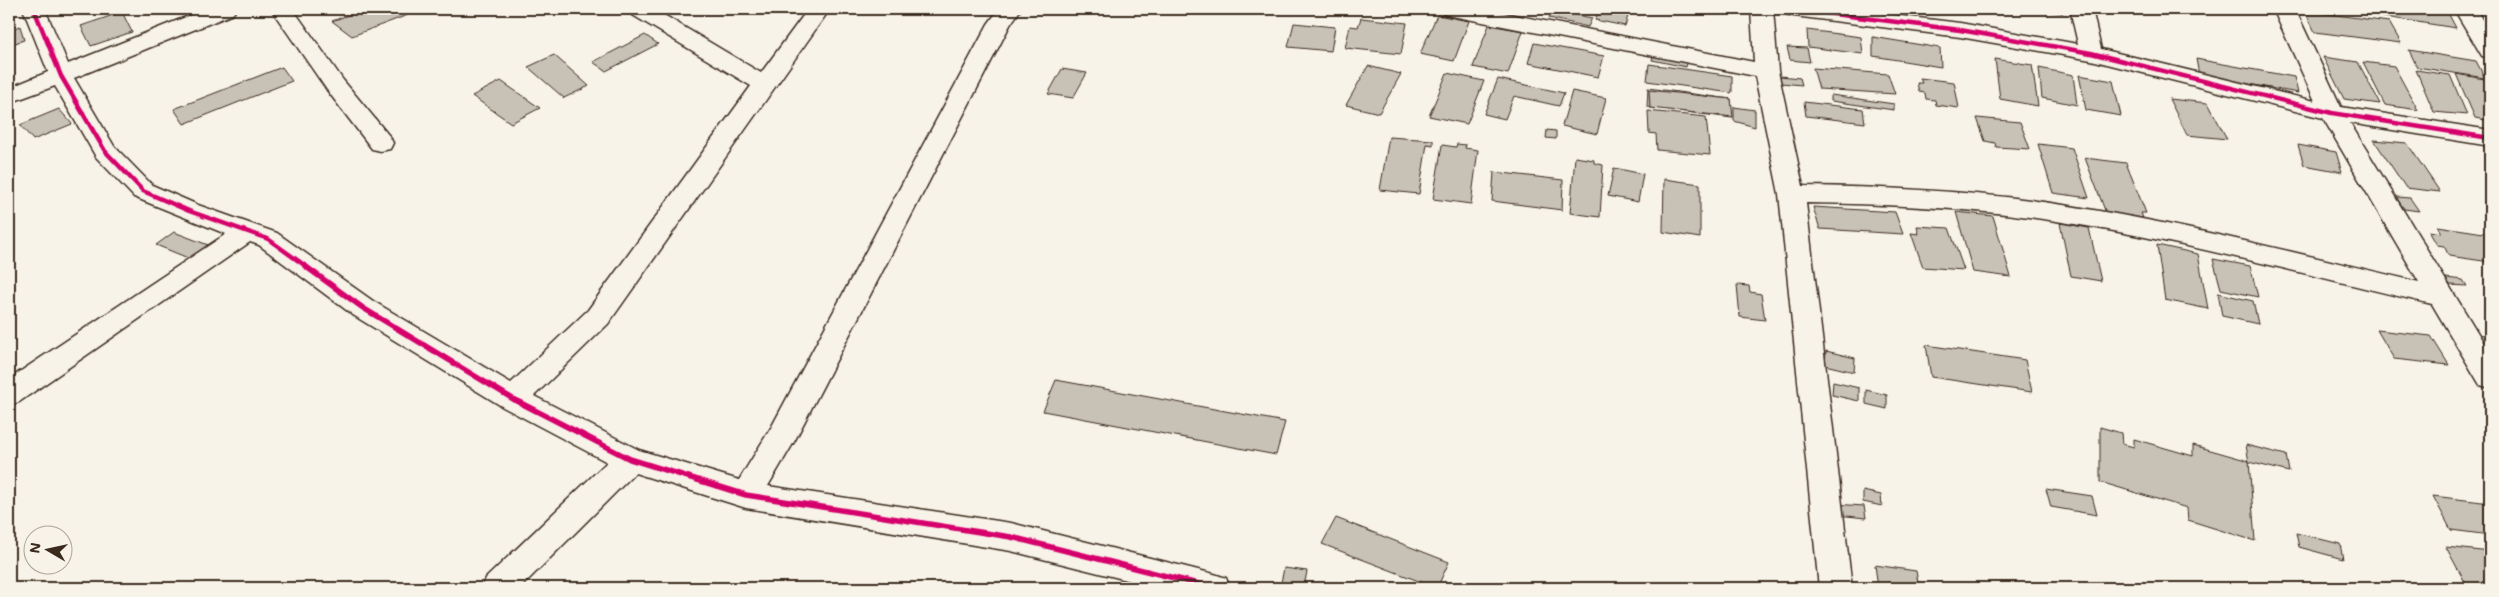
<svg xmlns="http://www.w3.org/2000/svg" width="2499" height="597" font-family="Mali,sans-serif">
  <style>
    .building { fill: #c8c1b6; stroke: #3b2a1e }
    .lines { fill: none; stroke-linecap: round; stroke-linejoin: round }
    .minor-casing { stroke: #3b2a1e; stroke-width: 3 }
    .minor { fill: #f7f3e8; fill-rule: evenodd }
    .cycleway-far1-casing { stroke: #f7f3e8; stroke-width: 7 }
    .cycleway-casing { stroke: #f7f3e8; stroke-width: 9 }
    .cycleway-far1 { stroke: #d6006c; stroke-width: 4.5 }
    .cycleway { stroke: #d6006c; stroke-width: 5.5 }
  </style>
  <rect width="100%" height="100%" fill="#f7f3e8"/>
  <filter id="ink" filterUnits="userSpaceOnUse"><feTurbulence type="fractalNoise" baseFrequency=".02" numOctaves="2"/><feDisplacementMap in="SourceGraphic" scale="10" xChannelSelector="R" yChannelSelector="G"/><feConvolveMatrix kernelMatrix="1 2 1 2 8 2 1 2 1" color-interpolation-filters="sRGB"/></filter>
  <g filter="url(#ink)">
    <g class="building">
      <polygon points="365,9 420,9 421,10 352,36 332,21"/>
      <polygon points="1599,9 1630,9 1625,26 1595,20"/>
      <polygon points="2031,9 2062,9 2063,13"/>
      <polygon points="2369,9 2446,9 2456,28 2372,15"/>
      <polygon points="1552,10 1592,18 1588,27 1549,18"/>
      <polygon points="2305,11 2389,22 2401,43 2315,32"/>
      <polygon points="122,12 132,32 91,46 81,26"/>
      <polygon points="1437,15 1469,21 1454,61 1420,54"/>
      <polygon points="1361,18 1407,23 1401,54 1345,48 1350,26 1358,27"/>
      <polygon points="1294,23 1335,27 1331,51 1288,47"/>
      <polygon points="1489,25 1523,31 1508,74 1473,67"/>
      <polygon points="20,26 24,40 9,45 9,30"/>
      <polygon points="1807,30 1861,37 1863,54 1808,47"/>
      <polygon points="645,35 658,44 606,71 593,62"/>
      <polygon points="1873,37 1940,48 1941,67 1873,56"/>
      <polygon points="1534,43 1604,56 1598,77 1528,63"/>
      <polygon points="1787,47 1807,48 1810,62 1790,60"/>
      <polygon points="2409,50 2476,61 2485,78 2417,67"/>
      <polygon points="1654,53 1688,60 1686,67 1652,60"/>
      <polygon points="554,55 589,86 564,98 528,67"/>
      <polygon points="2323,57 2358,62 2380,104 2344,99"/>
      <polygon points="1995,59 2032,65 2038,106 2000,99"/>
      <polygon points="2196,59 2294,77 2298,93 2199,75"/>
      <polygon points="2363,62 2394,66 2418,110 2385,105"/>
      <polygon points="1649,64 1732,76 1732,92 1731,93 1647,81"/>
      <polygon points="1368,66 1401,74 1379,113 1346,105"/>
      <polygon points="282,67 292,81 184,124 174,109"/>
      <polygon points="1813,68 1888,74 1895,94 1819,89"/>
      <polygon points="2039,68 2073,75 2077,105 2042,98"/>
      <polygon points="1062,69 1087,73 1073,98 1048,94"/>
      <polygon points="2416,70 2450,75 2467,115 2434,112"/>
      <polygon points="1447,73 1484,81 1467,124 1429,116"/>
      <polygon points="2456,74 2490,80 2490,121 2475,118"/>
      <polygon points="2079,75 2113,81 2121,116 2086,110"/>
      <polygon points="1780,76 1800,78 1802,85 1781,83"/>
      <polygon points="1920,78 1954,82 1959,108 1936,105 1935,100 1926,99 1925,93 1919,92 1917,83 1922,83"/>
      <polygon points="1498,79 1564,93 1559,106 1514,96 1505,119 1484,114"/>
      <polygon points="501,81 540,108 511,123 472,96"/>
      <polygon points="1648,88 1731,99 1732,118 1647,107"/>
      <polygon points="1649,90 1731,99 1733,117 1650,108"/>
      <polygon points="1572,91 1606,98 1597,134 1562,126"/>
      <polygon points="1831,95 1894,104 1894,110 1831,101"/>
      <polygon points="2169,99 2208,103 2227,139 2187,135"/>
      <polygon points="1804,102 1863,109 1865,123 1806,116"/>
      <polygon points="1734,107 1755,110 1755,127 1734,121"/>
      <polygon points="59,109 72,124 33,140 20,125"/>
      <polygon points="1648,111 1706,117 1710,155 1657,150 1656,134 1649,133"/>
      <polygon points="1977,118 2020,122 2030,149 1996,147 1995,143 1985,141"/>
      <polygon points="1547,130 1556,131 1556,139 1546,138"/>
      <polygon points="1389,137 1433,140 1433,145 1427,144 1419,194 1380,190"/>
      <polygon points="2374,140 2407,143 2440,192 2406,188"/>
      <polygon points="1457,144 1466,145 1465,148 1478,150 1471,204 1433,199 1442,145 1456,147"/>
      <polygon points="2038,144 2072,148 2089,198 2053,193"/>
      <polygon points="2298,145 2336,152 2342,172 2304,165"/>
      <polygon points="1575,157 1594,160 1594,163 1603,165 1600,217 1570,213"/>
      <polygon points="2085,158 2126,163 2146,213 2141,213 2143,218 2106,213"/>
      <polygon points="1614,168 1643,174 1638,202 1608,196"/>
      <polygon points="1494,172 1563,180 1562,210 1492,201"/>
      <polygon points="1664,179 1700,184 1700,238 1663,232"/>
      <polygon points="2396,197 2410,198 2419,211 2404,209"/>
      <polygon points="1813,207 1895,212 1903,234 1820,229"/>
      <polygon points="1956,212 1993,216 2011,277 1973,272"/>
      <polygon points="2060,223 2089,228 2101,281 2071,276"/>
      <polygon points="1917,226 1949,228 1964,270 1923,267 1911,233 1919,234"/>
      <polygon points="2438,226 2490,234 2490,262 2449,256 2444,246 2437,245 2429,231 2442,233"/>
      <polygon points="174,232 216,248 198,262 156,245"/>
      <polygon points="2157,245 2198,254 2208,309 2165,300"/>
      <polygon points="2213,259 2250,266 2258,297 2221,289"/>
      <polygon points="2446,278 2463,280 2467,286 2450,285"/>
      <polygon points="1737,285 1749,286 1750,292 1761,294 1765,320 1740,317"/>
      <polygon points="2218,293 2253,301 2258,324 2222,316"/>
      <polygon points="2377,330 2431,336 2449,365 2394,359"/>
      <polygon points="2473,333 2488,336 2490,345 2477,342"/>
      <polygon points="1926,345 2025,360 2032,392 1931,377"/>
      <polygon points="1826,351 1855,358 1854,372 1825,365"/>
      <polygon points="1056,380 1285,422 1276,455 1043,411"/>
      <polygon points="1833,382 1859,388 1859,401 1832,395"/>
      <polygon points="1866,390 1887,395 1887,409 1866,404"/>
      <polygon points="2100,427 2121,433 2122,444 2134,447 2134,439 2193,456 2193,445 2249,461 2255,541 2188,520 2187,508 2100,482"/>
      <polygon points="2246,445 2286,455 2289,472 2249,462"/>
      <polygon points="2046,489 2092,496 2097,515 2051,507"/>
      <polygon points="1863,491 1881,495 1882,506 1863,502"/>
      <polygon points="2433,496 2490,503 2490,535 2451,530"/>
      <polygon points="1834,504 1864,506 1866,518 1837,515"/>
      <polygon points="1336,518 1449,562 1437,588 1322,544"/>
      <polygon points="2296,533 2340,544 2343,559 2299,547"/>
      <polygon points="2446,547 2490,552 2490,588 2468,588"/>
      <polygon points="1875,565 1916,571 1919,588 1878,588"/>
      <polygon points="1284,568 1307,571 1304,588 1280,588"/>
    </g>
    <g class="lines">
      <defs>
        <g id="minor">
          <polygon points="23,9 45,9 68,64 206,9 236,9 233,14 74,78 114,146 152,185 198,205 277,233 373,301 511,383 588,310 751,86 631,14 628,9 654,9 761,73 808,9 830,9 608,324 534,396 639,450 739,480 772,426 988,24 999,9 1021,9 1010,25 794,442 768,486 1011,523 1214,574 1226,578 1230,588 1159,588 1011,551 746,508 635,473 520,588 482,588 486,578 607,462 503,407 353,315 259,245 250,242 19,402 9,405 9,379 226,234 134,197 96,157 55,86 9,103 9,88 48,72"/>
          <polygon points="271,9 293,9 343,80 390,137 393,143 390,149 381,151 372,149 327,90"/>
          <path d="M1441 9H1484L1754 62 1751 9H1773L1778 71 1803 186C1879 187 1955 190 2030 200 2161 218 2290 252 2419 282L2323 118 2091 60 1960 37 1794 16 1786 14 1783 9H1844L1960 23 2078 44 2070 9H2092L2101 49 2315 101 2273 9H2295L2341 107 2490 130V146L2350 123 2490 353V388L2480 385 2432 304C2299 273 2165 236 2029 217 1955 207 1880 204 1806 203L1852 588H1819L1779 194 1755 76 1452 16 1444 14Z"/>
          <polygon points="2454,9 2476,9 2490,33 2490,58 2482,56"/>
        </g>
      </defs>
      <use href="#minor" class="minor-casing"/>
      <use href="#minor" class="minor"/>
      <defs>
        <g id="cycleway-far1">
          <polyline points="34,9 61,76 105,151 143,191 189,211 268,239 307,267"/>
          <polyline points="1794,9 1960,30 2091,53 2332,113 2490,138"/>
        </g>
        <polyline id="cycleway" points="305,266 363,308 513,399 630,459 746,495 1011,537 1214,588"/>
      </defs>
      <use href="#cycleway-far1" class="cycleway-far1-casing"/>
      <use href="#cycleway" class="cycleway-casing"/>
      <use href="#cycleway-far1" class="cycleway-far1"/>
      <use href="#cycleway" class="cycleway"/>
    </g>
  </g>
  <rect width="2499" height="597" fill="none" stroke="#f7f3e8" stroke-width="30"/>
  <rect x="15" y="15" width="2469" height="567" fill="none" stroke="#3b2a1e" stroke-width="2" filter="url(#ink)"/>
  <g transform="translate(48 550) rotate(279)"><circle r="24" fill="#f7f3e8" stroke="#aca397"/>
  <path d="M0-4L9 19L0 12L-9 19Z" fill="#3b2a1e"/>
  <text y="-8" font-size="14" font-weight="bold" text-anchor="middle" fill="#3b2a1e">N</text>
  </g>
</svg>
